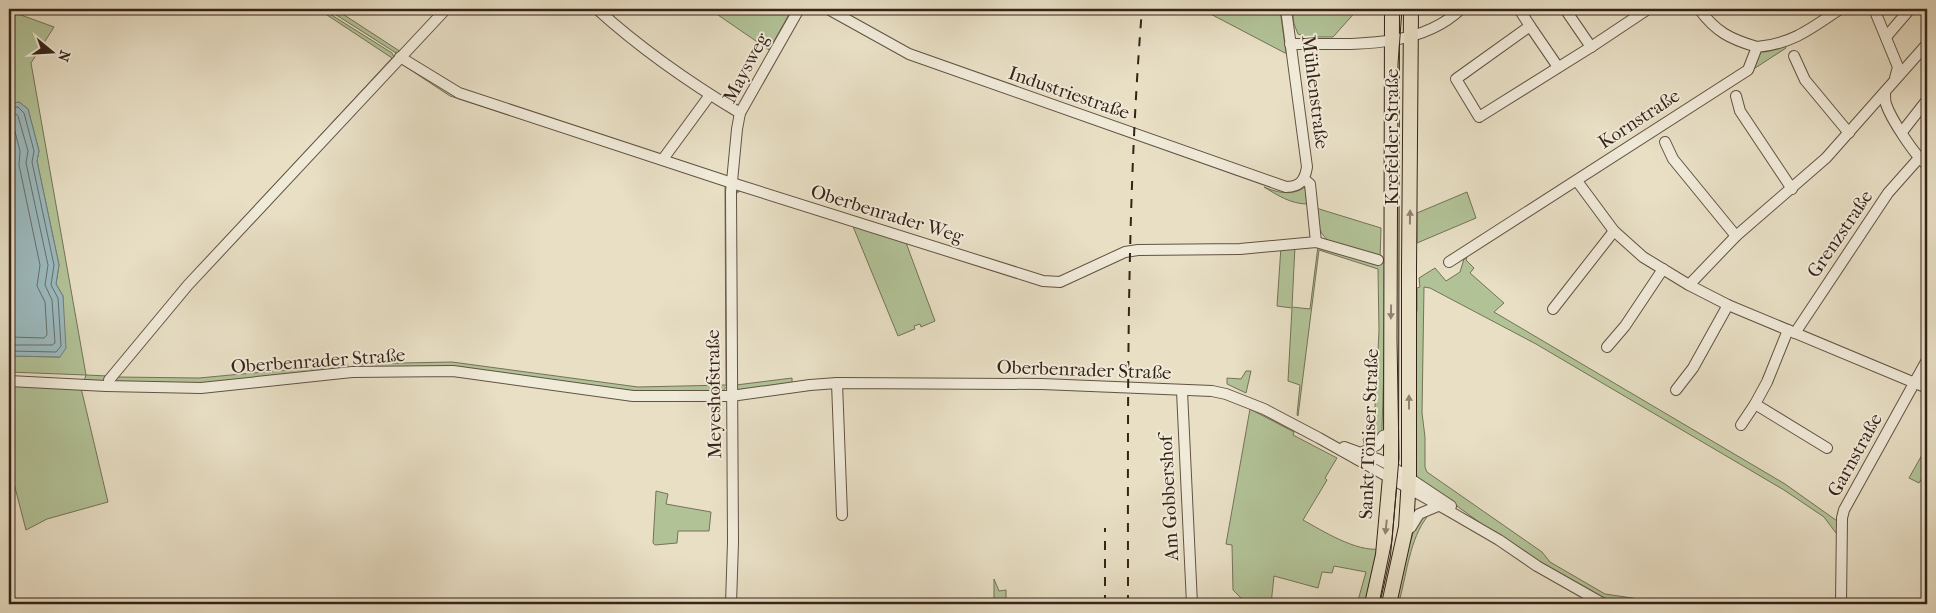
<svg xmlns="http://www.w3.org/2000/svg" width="1936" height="613" font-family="'IM FELL French Canon',serif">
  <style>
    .green { fill: #b2c297; stroke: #747258 }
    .water { fill: #9bbabe; stroke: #737e7c }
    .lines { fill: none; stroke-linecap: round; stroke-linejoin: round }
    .shore { stroke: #686e6b; stroke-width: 1 }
    .minor-casing { stroke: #625243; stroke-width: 12 }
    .major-casing { stroke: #362318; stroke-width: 16 }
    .minor { stroke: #f0ead9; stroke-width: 10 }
    .major { stroke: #e8dfc5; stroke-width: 14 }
    .tram { stroke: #362318; stroke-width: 1 }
    .rail { stroke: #362318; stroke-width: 2; stroke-dasharray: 9 9; stroke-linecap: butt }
    .oneway { fill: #8f816e }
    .labels { text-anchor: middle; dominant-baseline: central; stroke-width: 4; stroke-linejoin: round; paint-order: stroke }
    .street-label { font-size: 19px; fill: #362318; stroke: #f0ead9 }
  </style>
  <rect width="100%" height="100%" fill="#e8dfc5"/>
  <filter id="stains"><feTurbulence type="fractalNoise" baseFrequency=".004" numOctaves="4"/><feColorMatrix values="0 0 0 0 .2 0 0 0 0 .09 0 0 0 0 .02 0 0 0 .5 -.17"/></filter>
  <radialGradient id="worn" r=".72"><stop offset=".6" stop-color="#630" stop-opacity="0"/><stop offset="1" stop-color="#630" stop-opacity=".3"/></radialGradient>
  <g class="green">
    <polygon points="9,9 14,9 21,15 54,27 31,63 86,375 108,376 188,278 392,58 318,9 322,9 392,53 395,59 189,289 118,377 199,378 348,364 347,370 206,385 84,381 86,375 9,372 9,356 60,357 63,296 56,284 59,265 37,161 39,151 28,109 19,102 9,104"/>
    <polygon points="327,9 335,9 401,52 396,53"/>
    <polygon points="723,9 792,9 769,50 718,15"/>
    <polygon points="1201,9 1280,9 1286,53 1285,53"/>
    <polygon points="1292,9 1358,9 1333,37 1307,37 1298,34 1294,24"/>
    <polygon points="1785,46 1786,48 1749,72 1762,50"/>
    <polygon points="400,63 406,63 452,93 725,185 728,192 728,385 722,392 637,393 451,368 354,370 352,364 452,362 638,387 726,385 725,186 720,183 450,96"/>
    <path d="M1264 187C1278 193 1292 196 1305 187L1307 204C1291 204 1277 195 1264 187Z"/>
    <polygon points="740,189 741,190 736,194 736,385 792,378 792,384 743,391 736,389 734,195"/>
    <polygon points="1467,192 1476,218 1417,243 1417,213"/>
    <path d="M1316 208 1381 228 1380 259 1387 261 1382 429 1380 438 1365 448 1363 439 1371 435 1374 425 1379 331 1378 269 1319 250 1298 416 1297 415 1300 385 1288 381 1292 308 1277 306 1281 247 1295 246 1292 307 1310 309 1318 246 1333 244C1317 233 1319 226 1316 208Z"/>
    <polygon points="852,224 905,240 935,321 921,327 920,324 914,326 915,329 898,336"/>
    <path d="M1467 257 1466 260 1474 268 1470 273 1504 303 1494 312 1785 484 1840 523 1839 537 1824 517 1784 490 1536 344 1430 288 1424 287 1422 413 1425 437V467L1427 472 1542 552 1550 562 1605 594 1673 604C1647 604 1621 607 1597 598L1505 542 1486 527 1429 486 1417 477 1413 457V331L1417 310V288L1420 287 1419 278 1435 268 1446 281 1460 272 1464 259Z"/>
    <polygon points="1246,371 1251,371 1246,393 1227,384 1227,378 1241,379"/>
    <polygon points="9,385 81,388 108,502 47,519 26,530 9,464"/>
    <path d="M1250 409 1294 432 1293 435 1337 458 1325 478 1327 480 1303 520C1323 531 1356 552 1380 549L1368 604H1357L1366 572 1334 566 1332 573 1322 572 1318 588 1274 576 1271 604H1247L1233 590 1232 545 1226 544Z"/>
    <polygon points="1927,446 1927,469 1919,483 1909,478"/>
    <polygon points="656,491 668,494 666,504 711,512 709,531 678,531 677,543 655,545 653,543"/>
    <path d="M1426 512 1427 517C1410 539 1407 572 1400 598L1402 604H1392L1416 523Z"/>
    <polygon points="994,579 999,591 1006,590 1006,604 994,604"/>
  </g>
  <polygon class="water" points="19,102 28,109 39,151 37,161 59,265 56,284 63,296 66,348 60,357 9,356 9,104"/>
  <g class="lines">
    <g class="shore">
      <polyline points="9,108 18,107 24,113 34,151 32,162 54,265 51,285 58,298 61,346 56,352 9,351"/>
      <polyline points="9,114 16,114 18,116 28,151 26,163 48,265 45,285 52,300 55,343 52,345 9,345"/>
      <polyline points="9,122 13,124 20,151 19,165 40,265 37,286 45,302 47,335 44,338 9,337"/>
    </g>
    <defs>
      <g id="minor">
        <path d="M597 9C640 48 690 83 740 113"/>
        <path d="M828 9 909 54 1286 187C1300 187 1305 180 1307 167L1286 9"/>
        <polyline points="1519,9 1530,26"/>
        <polyline points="1565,9 1591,47"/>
        <path d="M1699 9C1716 32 1730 39 1757 47"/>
        <polyline points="1874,9 1898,67 1895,78"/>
        <polyline points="1886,37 1910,9"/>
        <path d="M1290 44C1347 43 1417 51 1461 9"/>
        <polyline points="1794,56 1805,80 1849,133"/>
        <polyline points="400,57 459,93 732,183 1043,281 1060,282 1125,252 1138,250 1240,249 1316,242 1378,260"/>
        <polyline points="1558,67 1530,26 1456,79 1479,117 1591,47 1648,9"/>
        <path d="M1885 92C1885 96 1885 101 1886 104 1891 119 1915 156 1927 165"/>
        <polyline points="1736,96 1740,111 1792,189"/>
        <polyline points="1902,132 1927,100"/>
        <polyline points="1665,142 1673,159 1736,236"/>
        <polyline points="663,159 710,95"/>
        <polyline points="1304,179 1310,184 1316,242"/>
        <polyline points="1577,181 1614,231 1643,257 1689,285 1728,305 1927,388"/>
        <path d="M1449 262 1748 70 1757 47C1792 44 1812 28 1840 9"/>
        <polyline points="1689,285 1736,236 1826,158 1927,44"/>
        <polyline points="1553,309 1614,231"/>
        <polyline points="1788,330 1767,382 1755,404 1827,448"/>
        <polyline points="1795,333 1888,193 1919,158"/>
        <polyline points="1607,347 1625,326 1663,269"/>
        <polyline points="109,380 188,285 446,9"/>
        <polyline points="9,381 106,386 201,388 352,372 453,371 633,396 731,396 810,385 837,383 1042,384 1212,391 1226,394 1264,409 1319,438 1449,511 1499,540 1537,566 1604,604"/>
        <polyline points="837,383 842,515"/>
        <polyline points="1676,390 1693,368 1728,305"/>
        <polyline points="1182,391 1192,604"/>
        <polyline points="1741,425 1755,404"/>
        <polyline points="1344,447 1380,460 1391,466 1451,506"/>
        <polyline points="1361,453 1377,445 1383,436 1391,433"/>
        <polyline points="1405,532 1411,527 1419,514 1438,506"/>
        <polyline points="731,604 733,542 731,192 737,129 740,113 799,9"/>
        <polyline points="1841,604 1842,518 1844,510 1927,360"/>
      </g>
      <g id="major">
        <polyline points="1372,604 1383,555 1391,466 1392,9"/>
        <polyline points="1389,604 1406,527 1409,478 1409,269 1411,9"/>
      </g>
    </defs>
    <use href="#minor" class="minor-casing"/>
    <use href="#major" class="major-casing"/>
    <use href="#minor" class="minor"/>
    <use href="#major" class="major"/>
    <polyline class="tram" points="1379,604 1392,540 1399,458 1397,339 1398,64 1402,9"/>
    <g class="rail">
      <polyline points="1105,604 1105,528"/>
      <path d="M1128 604C1128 406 1126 207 1142 9"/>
    </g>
  </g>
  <defs><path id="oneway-solid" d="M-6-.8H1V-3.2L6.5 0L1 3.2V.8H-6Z" transform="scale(1.25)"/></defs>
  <g class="oneway">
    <use href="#oneway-solid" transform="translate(1410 217) rotate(-89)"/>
    <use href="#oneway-solid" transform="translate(1391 312) rotate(91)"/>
    <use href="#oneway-solid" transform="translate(1409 402) rotate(-90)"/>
    <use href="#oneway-solid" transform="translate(1386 527) rotate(96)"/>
  </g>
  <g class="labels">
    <g class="street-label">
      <text transform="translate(746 68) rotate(-62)">Maysweg</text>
      <text transform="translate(1315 92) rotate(83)">Mühlenstraße</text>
      <text transform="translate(1069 93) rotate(19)">Industriestraße</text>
      <text transform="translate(1639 119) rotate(-33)">Kornstraße</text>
      <text transform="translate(1392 137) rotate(-90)">Krefelder Straße</text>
      <text transform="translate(887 214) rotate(17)">Oberbenrader Weg</text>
      <text transform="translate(1840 234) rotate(-56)">Grenzstraße</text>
      <text transform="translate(318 361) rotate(-4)">Oberbenrader Straße</text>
      <text transform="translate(1084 370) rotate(2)">Oberbenrader Straße</text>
      <text transform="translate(714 394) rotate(-91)">Meyeshofstraße</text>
      <text transform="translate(1369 434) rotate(-88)">Sankt Töniser Straße</text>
      <text transform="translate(1855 455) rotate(-61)">Garnstraße</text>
      <text transform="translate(1169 498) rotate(-93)">Am Gobbershof</text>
    </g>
  </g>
  <rect width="1936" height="613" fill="none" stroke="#e8dfc5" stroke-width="30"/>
  <rect x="10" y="10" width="1916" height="593" fill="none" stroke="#362318" stroke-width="2.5"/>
  <rect x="15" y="15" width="1906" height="583" fill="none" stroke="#362318"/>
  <g transform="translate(52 52) rotate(108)" stroke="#f0ead9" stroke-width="4" paint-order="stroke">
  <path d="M0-4L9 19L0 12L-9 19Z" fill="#362318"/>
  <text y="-8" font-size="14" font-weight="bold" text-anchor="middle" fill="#362318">N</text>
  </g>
  <rect width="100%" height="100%" filter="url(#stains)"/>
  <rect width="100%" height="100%" fill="url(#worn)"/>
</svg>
